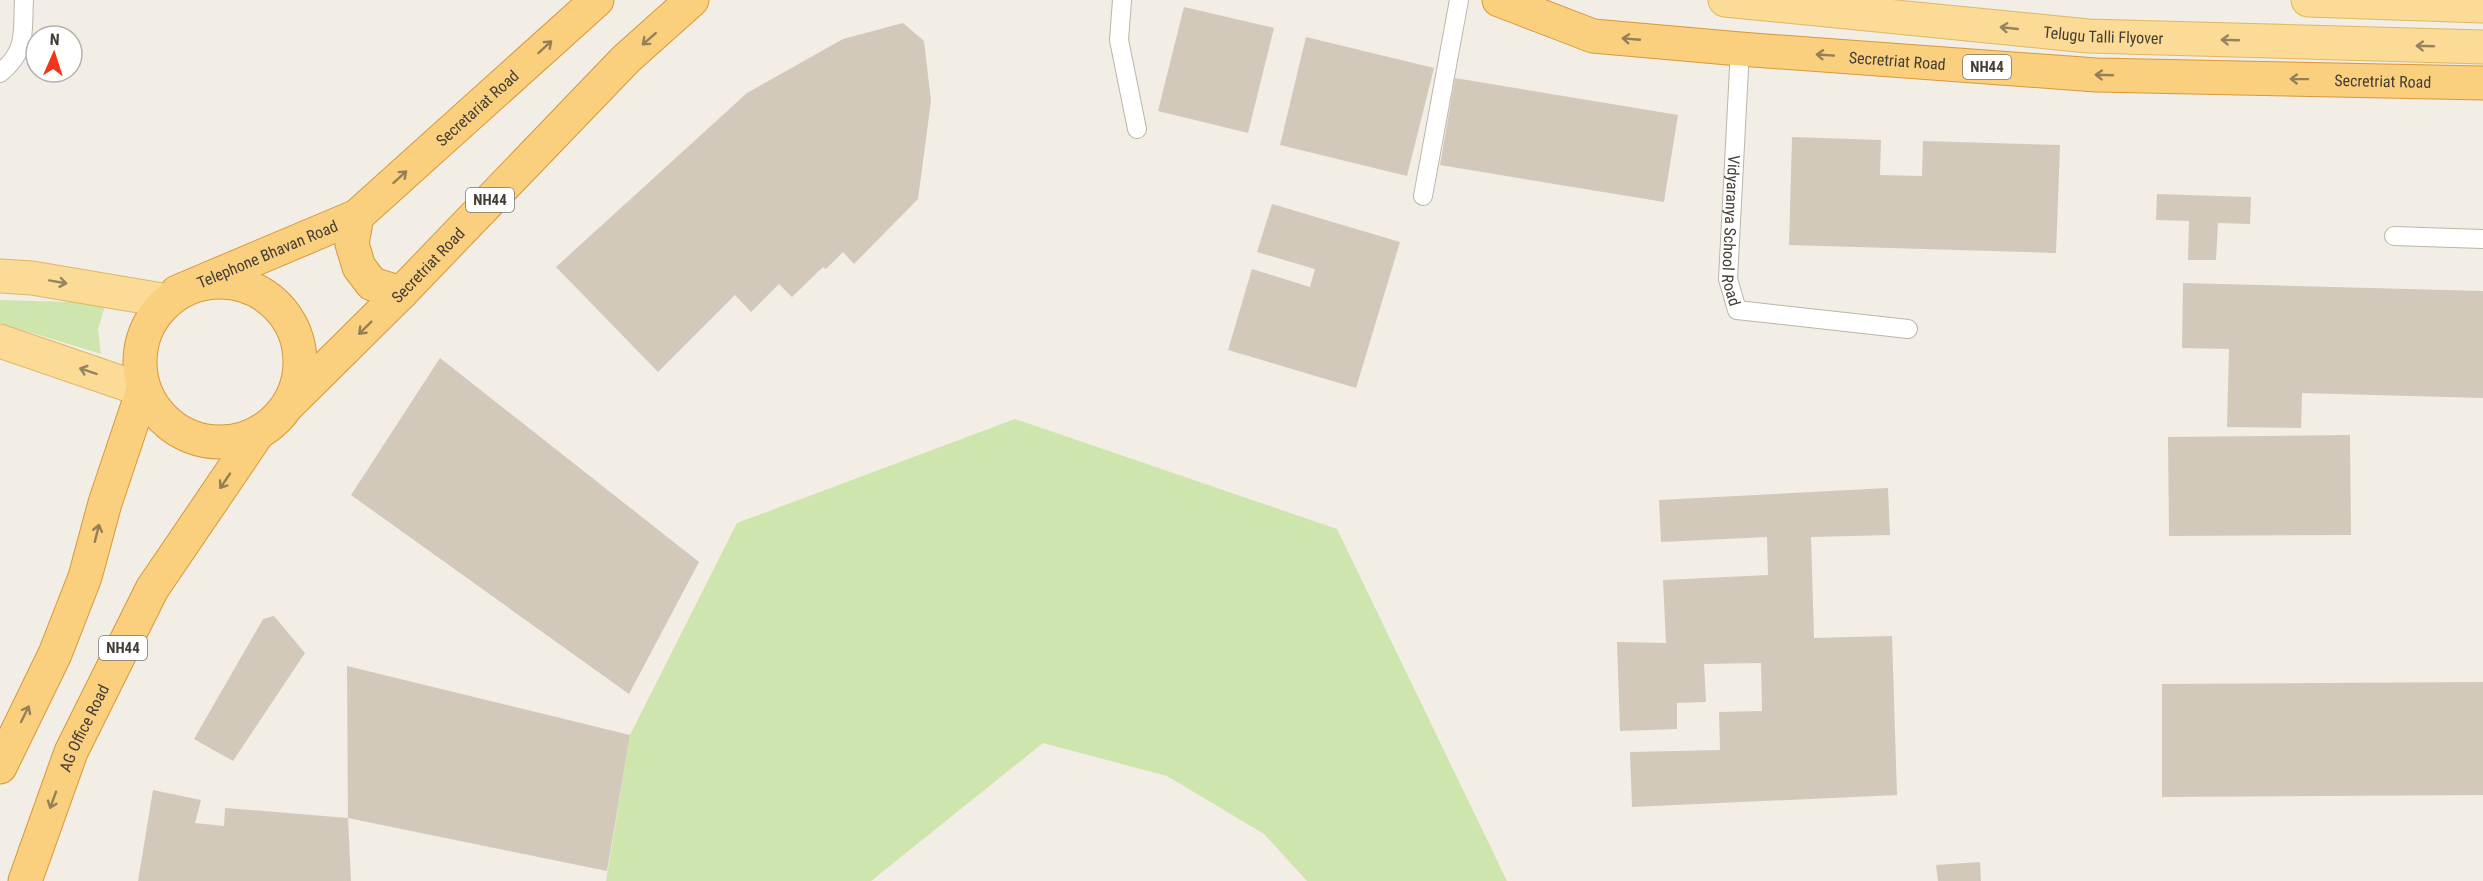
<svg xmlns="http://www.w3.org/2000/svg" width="2483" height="881" font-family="'Roboto Condensed',sans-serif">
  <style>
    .green { fill: #cee5ae }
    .building { fill: #d3c9ba }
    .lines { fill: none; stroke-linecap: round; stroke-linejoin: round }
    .service-casing { stroke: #bdb5a8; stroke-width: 20 }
    .primary-casing { stroke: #dfb765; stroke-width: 35 }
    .trunk-casing { stroke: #d79839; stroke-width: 35 }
    .service { stroke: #fff; stroke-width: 18 }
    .primary { stroke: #fbdb95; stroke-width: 33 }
    .trunk { stroke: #fad07f; stroke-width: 33 }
    .oneway { stroke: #968460 }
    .oneway2 { stroke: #967f56 }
    .labels { text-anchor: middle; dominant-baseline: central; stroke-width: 4.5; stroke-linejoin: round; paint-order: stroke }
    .shield { fill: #fff; stroke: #7c7772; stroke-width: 1.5 }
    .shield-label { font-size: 15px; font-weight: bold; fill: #443d35 }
    .street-label { font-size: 16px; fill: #443d35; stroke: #fff }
  </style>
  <rect width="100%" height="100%" fill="#f2ede5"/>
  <g class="green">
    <polygon points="0,300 106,303 98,329 101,354 0,323"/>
    <polygon points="1015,419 1337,529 1507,881 1307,881 1264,834 1167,776 1043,743 871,881 606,881 630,735 737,523"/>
  </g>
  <g class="building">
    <polygon points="1184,7 1274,28 1248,133 1158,111"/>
    <polygon points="903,23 924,41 931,101 918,199 854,264 843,252 826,269 823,267 792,297 779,284 751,312 735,295 658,372 556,267 747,93 843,39"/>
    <polygon points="1306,37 1434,68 1407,176 1280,145"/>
    <polygon points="1455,78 1678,115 1664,202 1440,165"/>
    <polygon points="1792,137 1881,140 1880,175 1922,176 1923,141 2060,145 2056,253 1789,245"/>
    <polygon points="2157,194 2251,197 2250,224 2218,223 2216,260 2188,260 2189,221 2156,220"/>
    <polygon points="1272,204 1400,242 1356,388 1228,350 1252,269 1310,287 1315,269 1257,252"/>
    <polygon points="2183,283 2483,291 2483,398 2302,393 2301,428 2227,427 2229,349 2182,348"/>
    <polygon points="440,358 699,562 629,694 351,495"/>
    <polygon points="2350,435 2351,535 2169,536 2168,437"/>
    <polygon points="1888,488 1890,535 1811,537 1814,638 1892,636 1897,795 1632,807 1630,752 1720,750 1719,712 1762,711 1761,663 1704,664 1706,702 1677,703 1677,729 1620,731 1617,642 1666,643 1663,580 1768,575 1767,537 1661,542 1659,500"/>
    <polygon points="274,616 305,653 233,761 194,739 263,619"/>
    <polygon points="347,666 630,735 607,871 348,818"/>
    <polygon points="2483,682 2483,795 2162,797 2162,684"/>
    <polygon points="153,790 201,800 195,823 224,826 225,808 348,818 351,881 138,881"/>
    <polygon points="1980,862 1981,881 1938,881 1936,865"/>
  </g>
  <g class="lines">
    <defs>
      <g id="service">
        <polyline points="1122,0 1119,40 1137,129"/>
        <path id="s1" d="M1740 49 1728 279 1737 310 1908 329"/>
        <path d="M0 73C28 50 22 33 24 0"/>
        <polyline points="1423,196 1459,0"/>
        <polyline points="2394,236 2483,239"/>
      </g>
      <g id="primary">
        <path id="s2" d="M1725 0 2088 36 2483 47"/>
        <polyline points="2308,0 2483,6"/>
        <polyline points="0,276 32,278 168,301"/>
        <polyline points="0,341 143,390"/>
      </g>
      <g id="trunk">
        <path id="s3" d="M1499 0 1593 36 1740 49 2096 75 2483 83"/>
        <polyline points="357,216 352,244 359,267 372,284 401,293"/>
        <circle cx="220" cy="362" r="80"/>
        <path id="s4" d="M177 292 357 216 597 0"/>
        <path id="s5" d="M290 403 401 293 626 59 692 0"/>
        <polyline points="0,767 55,654 85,577 105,503 143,390"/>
        <path id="s6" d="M25 881 71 752 152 589 258 433"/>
      </g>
    </defs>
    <use href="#service" class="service-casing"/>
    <use href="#primary" class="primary-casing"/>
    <use href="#trunk" class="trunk-casing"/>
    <use href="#service" class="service"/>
    <use href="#primary" class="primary"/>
    <use href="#trunk" class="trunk"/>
  </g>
  <defs><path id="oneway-shaft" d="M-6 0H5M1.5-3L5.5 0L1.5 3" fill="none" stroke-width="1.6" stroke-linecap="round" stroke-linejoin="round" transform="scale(1.5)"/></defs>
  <g class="oneway">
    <use href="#oneway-shaft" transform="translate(2009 28) rotate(-174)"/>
    <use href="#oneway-shaft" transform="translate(2230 40) rotate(-178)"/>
    <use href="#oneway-shaft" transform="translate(2425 46) rotate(-178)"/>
    <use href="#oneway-shaft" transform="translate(58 282) rotate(10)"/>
    <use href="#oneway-shaft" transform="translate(88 371) rotate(-161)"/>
  </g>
  <g class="oneway2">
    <use href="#oneway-shaft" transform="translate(649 39) rotate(139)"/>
    <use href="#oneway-shaft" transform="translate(1631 39) rotate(-175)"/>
    <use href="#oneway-shaft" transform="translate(545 47) rotate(-42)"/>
    <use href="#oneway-shaft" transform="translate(1825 55) rotate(-176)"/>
    <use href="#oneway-shaft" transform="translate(2104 75) rotate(-178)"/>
    <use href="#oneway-shaft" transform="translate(2299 79) rotate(-179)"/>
    <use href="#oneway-shaft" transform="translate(400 177) rotate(-42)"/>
    <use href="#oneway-shaft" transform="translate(365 328) rotate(135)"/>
    <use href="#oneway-shaft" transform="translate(225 481) rotate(124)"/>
    <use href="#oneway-shaft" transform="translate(97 533) rotate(-76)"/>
    <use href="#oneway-shaft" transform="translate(25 714) rotate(-64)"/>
    <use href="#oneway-shaft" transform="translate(53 800) rotate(110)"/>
  </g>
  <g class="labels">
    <g class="shield">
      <rect x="1963" y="55" width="48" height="24" rx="4.5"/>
      <rect x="466" y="188" width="48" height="24" rx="4.5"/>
      <rect x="99" y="636" width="48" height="24" rx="4.5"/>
    </g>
    <g class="shield-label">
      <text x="1987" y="67">NH44</text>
      <text x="490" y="200">NH44</text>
      <text x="123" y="648">NH44</text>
    </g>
    <g class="street-label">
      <text stroke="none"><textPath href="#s2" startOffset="380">Telugu Talli Flyover</textPath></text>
      <text stroke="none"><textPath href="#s3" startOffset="406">Secretriat Road</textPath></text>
      <text stroke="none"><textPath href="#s3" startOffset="892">Secretriat Road</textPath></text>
      <text stroke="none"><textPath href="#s4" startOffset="357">Secretariat Road</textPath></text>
      <text stroke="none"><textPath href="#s1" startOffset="182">Vidyaranya School Road</textPath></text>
      <text stroke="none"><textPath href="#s4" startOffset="98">Telephone Bhavan Road</textPath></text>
      <text stroke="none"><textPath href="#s5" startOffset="195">Secretriat Road</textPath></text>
      <text stroke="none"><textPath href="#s6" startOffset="164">AG Office Road</textPath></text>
    </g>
  </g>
  <g transform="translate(54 54) rotate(3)"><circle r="28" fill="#ffffff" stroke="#b4b1ae" stroke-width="1.5"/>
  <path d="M0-4.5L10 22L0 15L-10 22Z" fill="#f2351b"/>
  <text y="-9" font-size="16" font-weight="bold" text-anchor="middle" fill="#443d35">N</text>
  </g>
</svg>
